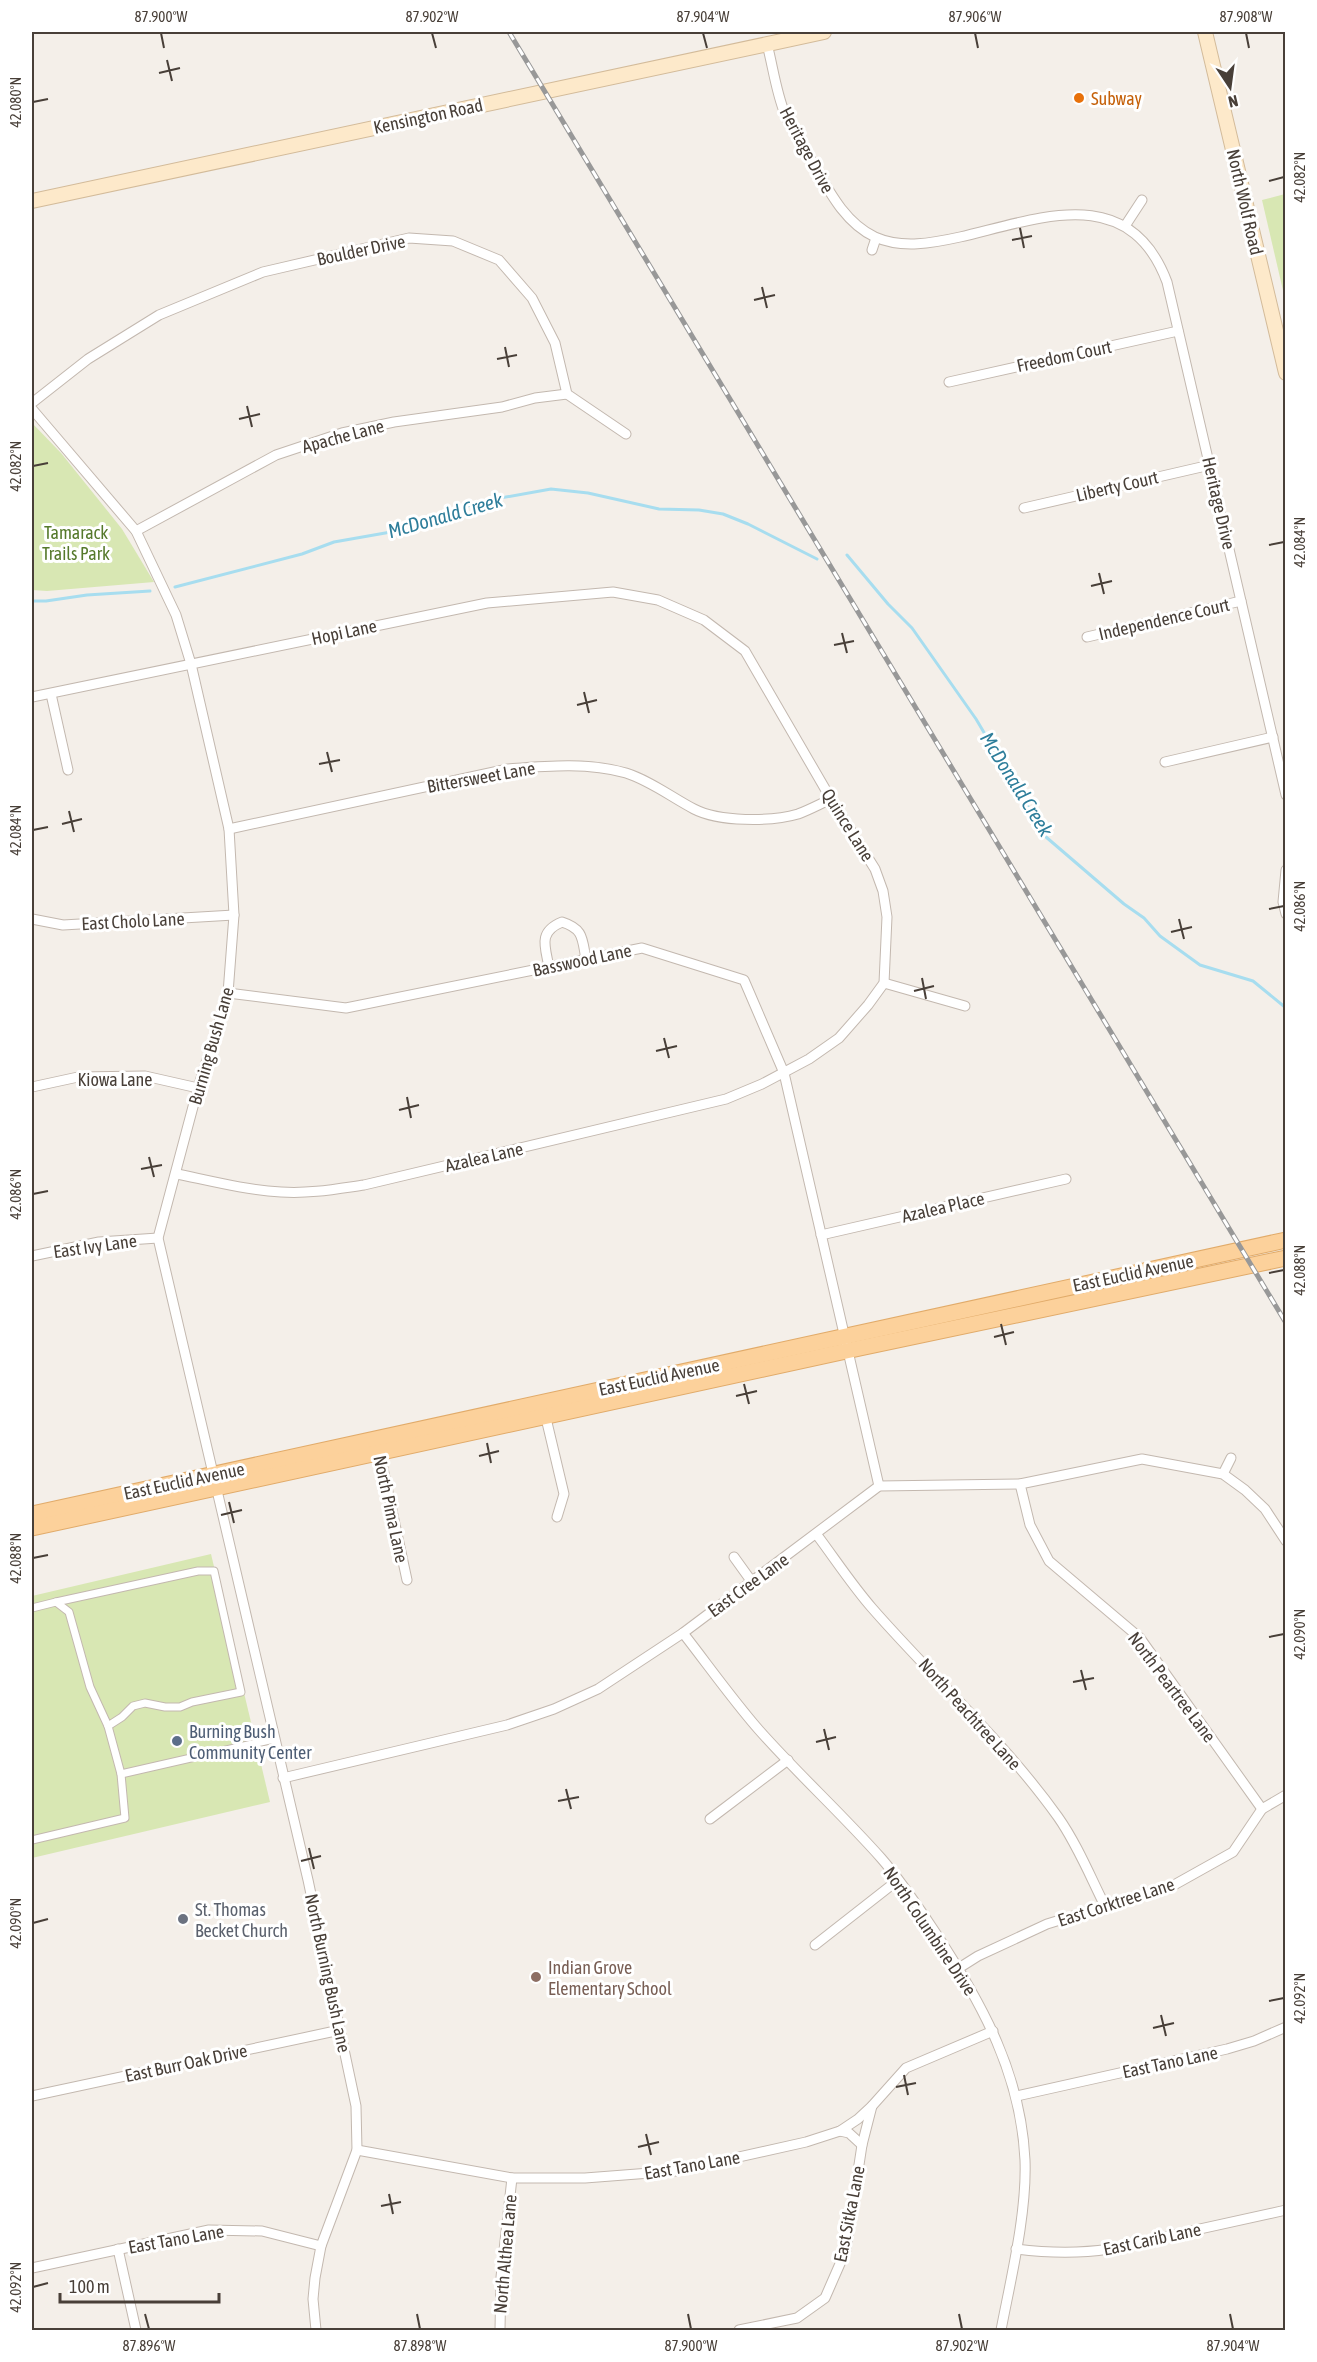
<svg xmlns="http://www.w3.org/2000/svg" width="1317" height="2362" font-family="'Asap Condensed',sans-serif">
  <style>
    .green { fill: #d8e7b3 }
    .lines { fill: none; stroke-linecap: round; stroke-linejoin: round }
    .stream { stroke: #a7ddef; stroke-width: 3 }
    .pedestrian-casing { stroke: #c3b8af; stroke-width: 9 }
    .minor-casing { stroke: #c3b8af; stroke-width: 11 }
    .secondary-casing { stroke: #d3bb9a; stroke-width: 16 }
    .primary-casing { stroke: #e1ab6a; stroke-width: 17 }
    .pedestrian { stroke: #fff; stroke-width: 7 }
    .minor { stroke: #fff; stroke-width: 9 }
    .secondary { stroke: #fde9ca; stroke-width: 14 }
    .primary { stroke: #fcd19b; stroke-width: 15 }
    .rail-casing { stroke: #989898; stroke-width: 5 }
    .rail { stroke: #fff; stroke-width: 3; stroke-dasharray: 9; stroke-linecap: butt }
    .ticks { fill: none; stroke: #483f38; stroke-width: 2 }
    .food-dot { fill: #e8710a; stroke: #fff; stroke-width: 2 }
    .service-dot { fill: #5c6f8a; stroke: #fff; stroke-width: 2 }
    .worship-dot { fill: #6b7280; stroke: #fff; stroke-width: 2 }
    .education-dot { fill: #8d6e63; stroke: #fff; stroke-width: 2 }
    .labels { text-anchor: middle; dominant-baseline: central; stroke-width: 6; stroke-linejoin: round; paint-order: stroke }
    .food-label { font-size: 18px; fill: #c56008; stroke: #fff; text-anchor: start }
    .street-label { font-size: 18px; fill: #483f38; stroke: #fff }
    .park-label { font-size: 18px; fill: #55792b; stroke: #fff }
    .service-label { font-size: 18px; fill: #4e5e75; stroke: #fff; text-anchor: start }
    .worship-label { font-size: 18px; fill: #5b616d; stroke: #fff; text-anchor: start }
    .education-label { font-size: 18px; fill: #785e54; stroke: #fff; text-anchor: start }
    .water-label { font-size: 20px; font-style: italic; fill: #2d7d9a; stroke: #fff }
    .neatline { fill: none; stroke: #483f38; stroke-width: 2 }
    .ticks-label { font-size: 15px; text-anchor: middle; fill: #483f38 }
  </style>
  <rect width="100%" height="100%" fill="#f4efe9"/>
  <g class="green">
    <polygon points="1285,194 1286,194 1285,299 1262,200"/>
    <polygon points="32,423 61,453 122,529 154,582 47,591 32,590"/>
    <polygon points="211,1554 270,1802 32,1858 32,1596"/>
  </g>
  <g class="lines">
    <g class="stream">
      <polyline points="847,555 888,604 912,628 976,719 1046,837 1124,904 1144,918 1160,936 1200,965 1253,981 1286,1008"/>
      <polyline points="175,587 302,554 334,542 408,529 478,502 551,489 588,493 659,509 699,510 723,514 748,524 817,559"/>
      <polyline points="32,601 46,601 87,595 150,591"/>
    </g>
    <defs>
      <g id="pedestrian">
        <polyline points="56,1602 198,1571 214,1571 241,1692 192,1702 180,1707 165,1707 145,1703 133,1706 122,1717 108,1726"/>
        <polyline points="32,1608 56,1602 69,1612 90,1687 108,1726 121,1774 125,1818 32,1840"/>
        <polyline points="121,1774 274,1739"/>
      </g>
      <g id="minor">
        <path d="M767 44C773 67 776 92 785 114 791 130 801 144 810 158 827 187 843 222 875 237 902 249 933 243 960 237 1038 219 1129 181 1167 282L1286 795"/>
        <polyline points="1125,226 1142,200"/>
        <polyline points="872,250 876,238"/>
        <polyline points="949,382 1178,331"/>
        <polyline points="32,403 88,359 159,315 263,272 409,238 453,241 499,260 532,298 555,343 567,394 626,434"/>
        <polyline points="32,409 136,531 176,615 191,664 229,829 234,915 228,993 198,1088 158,1238 308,1880 356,2106 357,2150 321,2246 315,2278 313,2299 316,2330"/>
        <polyline points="1024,508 1210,465"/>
        <polyline points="136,531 276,455 342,433 394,422 502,407 535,398 567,394"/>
        <polyline points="1087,637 1241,601"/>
        <polyline points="51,694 68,770"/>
        <path d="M32 697 487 603 613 592 658 600 704 620 745 651 831 799 875 869 883 891 887 917 884 983 868 1005 839 1038 809 1059 762 1084 726 1099 364 1185C336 1189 309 1194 281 1192 246 1190 211 1181 177 1174"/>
        <polyline points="1165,762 1273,737"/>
        <path d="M229 829 508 769C546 766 588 762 626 773 651 781 671 797 694 809 719 822 771 822 798 814 809 810 820 804 831 799"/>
        <polyline points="1286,870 1283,902 1286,914"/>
        <polyline points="32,919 63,925 234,915"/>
        <path d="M549 967C545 946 538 932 562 922 584 929 582 939 586 959"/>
        <polyline points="884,983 965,1006"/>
        <polyline points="228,993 346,1008 642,948 744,980 784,1073 879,1486"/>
        <polyline points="32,1087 78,1077 145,1076 198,1088"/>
        <polyline points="821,1235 1066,1179"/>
        <polyline points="32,1256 99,1242 158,1238"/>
        <polyline points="545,1414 564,1494 557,1517"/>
        <polyline points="379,1450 407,1580"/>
        <polyline points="1223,1474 1231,1458"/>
        <polyline points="1020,1484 1030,1525 1049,1561 1140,1638 1262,1809"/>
        <path d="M817 1535C835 1559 852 1585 872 1608 933 1678 1003 1740 1058 1817 1077 1844 1090 1876 1105 1906"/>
        <polyline points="734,1557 752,1582"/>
        <path d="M683 1633C708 1665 732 1699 759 1730 798 1774 842 1814 881 1858 902 1882 919 1908 937 1935 983 2005 1021 2075 1025 2160 1027 2213 1011 2278 1001 2330"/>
        <polyline points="283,1778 507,1725 554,1709 598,1689 683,1633 879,1486 1020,1484 1142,1459 1223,1474 1245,1490 1265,1509 1286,1541"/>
        <polyline points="710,1819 788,1760"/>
        <polyline points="815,1945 898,1880"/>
        <polyline points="959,1968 978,1956 1047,1924 1174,1885 1233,1852 1262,1809 1286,1795"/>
        <polyline points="32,2096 340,2030"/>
        <polyline points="1017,2096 1227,2049 1254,2041 1286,2027"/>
        <polyline points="840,2131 849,2133 862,2145"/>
        <polyline points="357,2150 512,2178 585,2178 676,2171 806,2142 840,2131 858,2119 872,2106 906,2068 993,2031"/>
        <polyline points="118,2249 136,2330"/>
        <path d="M1016 2249C1048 2253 1077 2254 1109 2249L1286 2210"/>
        <polyline points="32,2268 209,2230 262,2231 321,2246"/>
        <polyline points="500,2330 501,2277 512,2178"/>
        <polyline points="739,2330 797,2318 825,2298 846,2250 862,2145 872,2106"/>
      </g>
      <g id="secondary">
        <polyline points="1205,32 1286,373"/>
        <polyline points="32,201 824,32"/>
      </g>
      <g id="primary">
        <polyline points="32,1514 1286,1240"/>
        <polyline points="32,1528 860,1348 1286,1258"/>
      </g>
    </defs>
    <use href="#pedestrian" class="pedestrian-casing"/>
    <use href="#minor" class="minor-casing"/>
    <use href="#secondary" class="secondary-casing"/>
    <use href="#primary" class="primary-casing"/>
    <use href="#pedestrian" class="pedestrian"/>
    <use href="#minor" class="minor"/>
    <use href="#secondary" class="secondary"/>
    <use href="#primary" class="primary"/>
    <defs>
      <polyline id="rail" points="509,32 1286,1323"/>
    </defs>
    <use href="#rail" class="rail-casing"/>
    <use href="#rail" class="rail"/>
  </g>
  <path class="ticks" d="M161 33 164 48M432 33 436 48M703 33 707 48M975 33 978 48M1246 33 1249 48M167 60 172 81M159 73 180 68M33 102 48 99M1269 181 1284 177M1020 228 1024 248M1012 240 1032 236M762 287 767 308M754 300 775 295M505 347 509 367M497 359 517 355M247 406 252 427M239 419 260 414M33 466 48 463M1269 545 1284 542M1099 573 1104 594M1091 586 1112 581M842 633 847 653M834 645 854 641M584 692 589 713M577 705 597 700M327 752 332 772M319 764 340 760M69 811 74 832M62 824 82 819M33 830 48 827M1269 909 1284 906M1179 919 1184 939M1171 932 1192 927M922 978 926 999M914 991 934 986M664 1038 669 1058M656 1051 677 1046M407 1097 411 1118M399 1110 419 1105M149 1157 154 1177M141 1169 162 1165M33 1194 48 1191M1269 1273 1284 1270M1001 1324 1006 1345M994 1337 1014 1332M744 1384 749 1404M736 1396 757 1391M487 1443 491 1463M479 1456 499 1451M229 1502 234 1523M221 1515 242 1510M33 1558 48 1555M1269 1637 1284 1634M1081 1670 1086 1690M1073 1682 1094 1678M824 1729 829 1750M816 1742 836 1737M566 1789 571 1809M558 1801 579 1797M309 1848 314 1869M301 1861 321 1856M33 1923 48 1919M1269 2001 1284 1998M1161 2015 1166 2036M1153 2028 1174 2023M904 2075 908 2095M896 2087 916 2083M646 2134 651 2155M638 2147 659 2142M389 2194 393 2214M381 2206 401 2202M33 2287 48 2283M145 2314 149 2329M417 2314 420 2329M688 2314 691 2329M959 2314 962 2329M1230 2314 1233 2329"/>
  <circle class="food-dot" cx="1079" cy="98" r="6"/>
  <circle class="service-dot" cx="177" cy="1741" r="6"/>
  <circle class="worship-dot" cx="183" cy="1919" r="6"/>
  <circle class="education-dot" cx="536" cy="1977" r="6"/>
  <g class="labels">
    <g class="food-label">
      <text x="1091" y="98">Subway</text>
    </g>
    <g class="street-label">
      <text transform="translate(428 116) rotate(-12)">Kensington Road</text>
      <text transform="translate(807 150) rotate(62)">Heritage Drive</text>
      <text transform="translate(1245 202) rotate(77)">North Wolf Road</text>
      <text transform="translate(361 250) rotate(-12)">Boulder Drive</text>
      <text transform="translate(1064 356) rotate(-12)">Freedom Court</text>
      <text transform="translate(343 436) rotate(-15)">Apache Lane</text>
      <text transform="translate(1117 486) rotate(-13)">Liberty Court</text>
      <text transform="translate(1219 503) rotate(77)">Heritage Drive</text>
      <text transform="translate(1164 619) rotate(-13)">Independence Court</text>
      <text transform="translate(344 632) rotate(-12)">Hopi Lane</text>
      <text transform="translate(481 777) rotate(-10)">Bittersweet Lane</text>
      <text transform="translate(848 825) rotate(58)">Quince Lane</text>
      <text transform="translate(133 921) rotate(-3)">East Cholo Lane</text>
      <text transform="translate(582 960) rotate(-12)">Basswood Lane</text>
      <text transform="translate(211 1046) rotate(-74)">Burning Bush Lane</text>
      <text x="115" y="1079">Kiowa Lane</text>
      <text transform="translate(484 1157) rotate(-13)">Azalea Lane</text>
      <text transform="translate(943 1207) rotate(-13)">Azalea Place</text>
      <text transform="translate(95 1246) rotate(-8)">East Ivy Lane</text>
      <text transform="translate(1133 1273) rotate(-12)">East Euclid Avenue</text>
      <text transform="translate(659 1377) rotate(-12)">East Euclid Avenue</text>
      <text transform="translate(184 1481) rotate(-12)">East Euclid Avenue</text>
      <text transform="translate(391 1509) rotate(78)">North Pima Lane</text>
      <text transform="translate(748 1585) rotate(-36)">East Cree Lane</text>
      <text transform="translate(1172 1687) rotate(53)">North Peartree Lane</text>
      <text transform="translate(970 1714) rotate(48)">North Peachtree Lane</text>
      <text transform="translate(1116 1902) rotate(-18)">East Corktree Lane</text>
      <text transform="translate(930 1931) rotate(56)">North Columbine Drive</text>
      <text transform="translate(328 1973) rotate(78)">North Burning Bush Lane</text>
      <text transform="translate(1170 2062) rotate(-12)">East Tano Lane</text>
      <text transform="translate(186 2063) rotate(-12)">East Burr Oak Drive</text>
      <text transform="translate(692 2165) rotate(-10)">East Tano Lane</text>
      <text transform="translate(849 2214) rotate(-79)">East Sitka Lane</text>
      <text transform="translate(176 2239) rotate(-10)">East Tano Lane</text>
      <text transform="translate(1152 2239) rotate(-12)">East Carib Lane</text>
      <text transform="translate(505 2254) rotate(-85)">North Althea Lane</text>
    </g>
    <g class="park-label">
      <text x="76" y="532">Tamarack<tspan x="76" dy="21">Trails Park</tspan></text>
    </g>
    <g class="service-label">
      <text x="189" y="1731">Burning Bush<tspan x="189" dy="21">Community Center</tspan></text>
    </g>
    <g class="worship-label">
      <text x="195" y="1909">St. Thomas<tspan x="195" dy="21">Becket Church</tspan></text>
    </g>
    <g class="education-label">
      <text x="548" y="1967">Indian Grove<tspan x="548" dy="21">Elementary School</tspan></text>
    </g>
    <g class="water-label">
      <text transform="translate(445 515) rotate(-16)">McDonald Creek</text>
      <text transform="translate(1017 784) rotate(58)">McDonald Creek</text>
    </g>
  </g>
  <rect width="1317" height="2362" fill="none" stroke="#ffffff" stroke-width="66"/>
  <g transform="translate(1230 87) rotate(167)" stroke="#ffffff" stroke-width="4.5" paint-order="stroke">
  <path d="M0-4.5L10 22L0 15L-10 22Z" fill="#483f38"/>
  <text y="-9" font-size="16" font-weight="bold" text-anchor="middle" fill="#483f38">N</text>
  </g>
  <path d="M60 2293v9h159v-9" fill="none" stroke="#483f38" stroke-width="3"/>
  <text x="69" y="2293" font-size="18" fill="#483f38" stroke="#ffffff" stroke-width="4.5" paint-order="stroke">100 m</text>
  <rect x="33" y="33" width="1251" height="2296" class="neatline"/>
  <g class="ticks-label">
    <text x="161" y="22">87.900°W</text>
    <text x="432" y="22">87.902°W</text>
    <text x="703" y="22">87.904°W</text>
    <text x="975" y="22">87.906°W</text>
    <text x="1246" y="22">87.908°W</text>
    <text transform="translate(16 102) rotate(-90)" y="5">42.080°N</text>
    <text transform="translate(1300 177) rotate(-90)" y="5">42.082°N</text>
    <text transform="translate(16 466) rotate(-90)" y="5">42.082°N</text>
    <text transform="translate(1300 542) rotate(-90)" y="5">42.084°N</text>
    <text transform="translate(16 830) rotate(-90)" y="5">42.084°N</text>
    <text transform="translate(1300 906) rotate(-90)" y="5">42.086°N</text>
    <text transform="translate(16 1194) rotate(-90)" y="5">42.086°N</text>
    <text transform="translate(1300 1270) rotate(-90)" y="5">42.088°N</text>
    <text transform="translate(16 1558) rotate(-90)" y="5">42.088°N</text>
    <text transform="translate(1300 1634) rotate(-90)" y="5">42.090°N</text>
    <text transform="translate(16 1923) rotate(-90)" y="5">42.090°N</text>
    <text transform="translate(1300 1998) rotate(-90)" y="5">42.092°N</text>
    <text transform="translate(16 2287) rotate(-90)" y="5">42.092°N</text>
    <text x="149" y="2351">87.896°W</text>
    <text x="420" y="2351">87.898°W</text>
    <text x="691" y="2351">87.900°W</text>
    <text x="962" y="2351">87.902°W</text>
    <text x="1233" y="2351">87.904°W</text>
  </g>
</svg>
